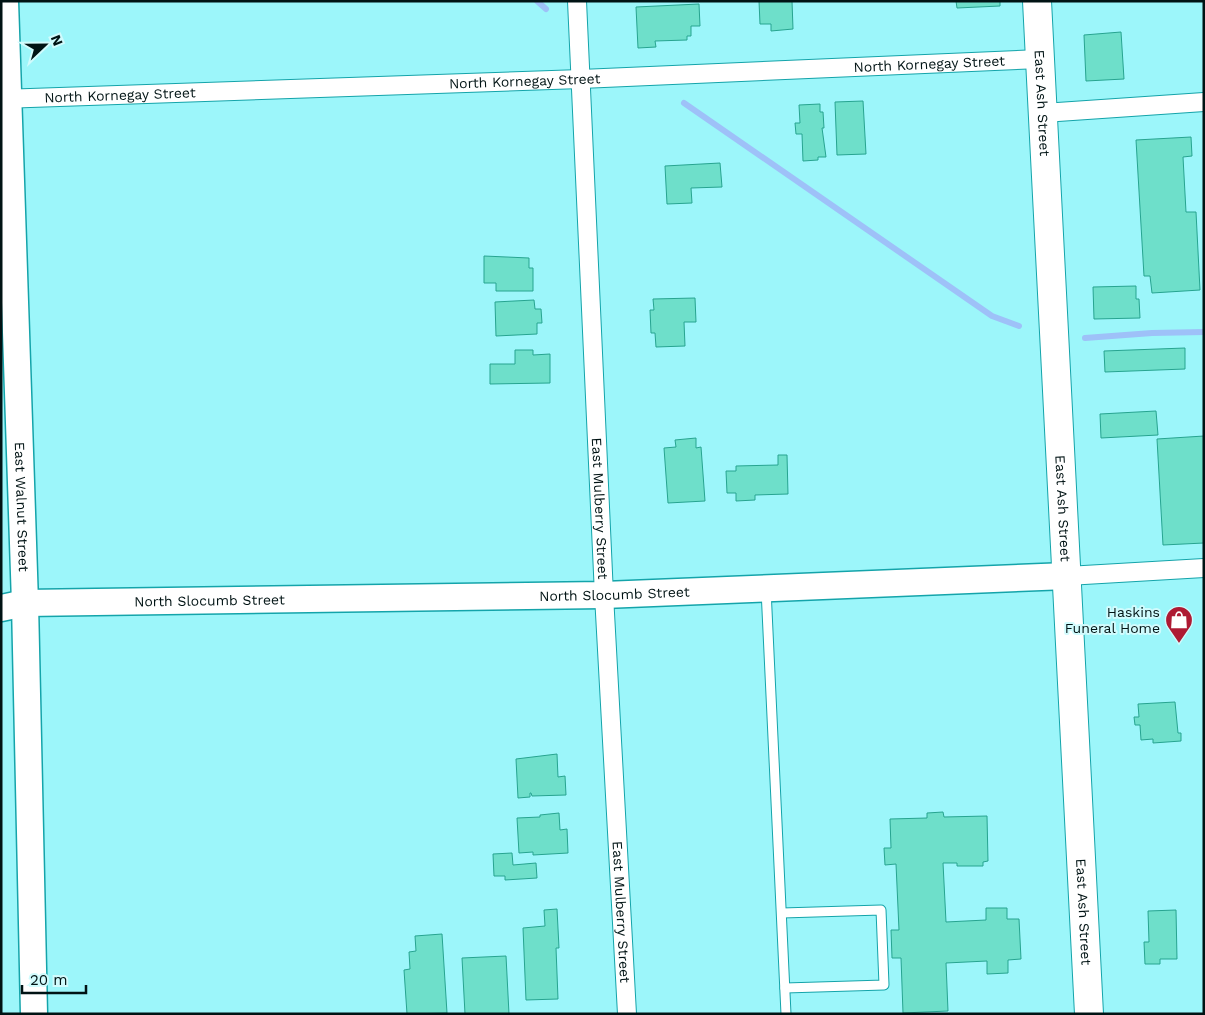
<svg xmlns="http://www.w3.org/2000/svg" width="1205" height="1015" font-family="'Work Sans',sans-serif">
  <style>
    .lines { fill: none; stroke-linecap: round; stroke-linejoin: round }
    .stream { stroke: #9ec1f8; stroke-width: 6 }
    .building { fill: #6edfca; stroke: #27a490 }
    .lane-casing { stroke: #14a4aa; stroke-width: 11 }
    .street-casing { stroke: #14a4aa; stroke-width: 20 }
    .secondary-casing { stroke: #14a4aa; stroke-width: 29 }
    .primary-casing { stroke: #14a4aa; stroke-width: 30 }
    .lane { stroke: #fff; stroke-width: 9 }
    .street { stroke: #fff; stroke-width: 18 }
    .secondary { stroke: #fff; stroke-width: 26 }
    .primary { stroke: #fff; stroke-width: 28 }
    .labels { text-anchor: middle; dominant-baseline: central; stroke-width: 4; stroke-linejoin: round; paint-order: stroke }
    .street-label { font-size: 14px; fill: #001314; stroke: #d1fbfd }
    .poi-label { font-size: 14px; fill: #001314; stroke: #d1fbfd; text-anchor: end }
  </style>
  <rect width="100%" height="100%" fill="#9cf6fa"/>
  <g class="lines">
    <g class="stream">
      <polyline points="537,1 546,9"/>
      <polyline points="684,103 992,316 1019,326"/>
      <polyline points="1085,338 1152,333 1204,332"/>
    </g>
  </g>
  <g class="building">
    <polygon points="759,1 792,1 793,29 771,31 771,24 760,24"/>
    <polygon points="956,1 1000,1 1000,6 957,8"/>
    <polygon points="699,4 700,26 691,26 691,36 687,36 687,40 655,41 656,47 638,48 636,7"/>
    <polygon points="1121,32 1124,79 1086,81 1084,35"/>
    <polygon points="863,101 866,154 837,155 835,102"/>
    <polygon points="820,104 820,112 823,112 824,128 822,128 826,157 818,157 818,160 803,161 802,134 796,134 795,123 800,123 799,105"/>
    <polygon points="1191,137 1192,156 1183,157 1186,212 1196,212 1200,290 1152,293 1150,276 1144,276 1136,140"/>
    <polygon points="720,163 722,187 691,188 692,203 667,204 665,166"/>
    <polygon points="484,256 529,258 529,268 533,268 533,291 496,291 496,283 484,283"/>
    <polygon points="1136,286 1136,299 1139,299 1140,318 1094,319 1093,287"/>
    <polygon points="695,298 696,322 684,322 685,346 656,347 655,333 651,333 650,310 654,310 653,299"/>
    <polygon points="534,300 535,309 541,309 542,323 537,323 537,334 496,336 495,302"/>
    <polygon points="1185,348 1185,369 1105,372 1104,351"/>
    <polygon points="515,350 533,350 533,355 550,354 550,383 490,384 490,364 515,364"/>
    <polygon points="1156,411 1158,435 1101,438 1100,414"/>
    <polygon points="1204,436 1204,543 1163,545 1157,439"/>
    <polygon points="696,438 696,448 701,447 705,501 668,503 664,448 676,447 675,440"/>
    <polygon points="778,455 787,455 788,494 755,495 755,500 736,501 736,493 727,493 726,471 736,471 736,466 778,465"/>
    <polygon points="1175,702 1178,733 1181,733 1181,741 1153,743 1153,739 1141,740 1140,725 1135,725 1134,717 1139,717 1138,704"/>
    <polygon points="557,754 558,777 565,776 566,795 532,796 531,793 530,793 530,797 518,798 516,759"/>
    <polygon points="943,812 944,817 987,816 988,861 983,862 983,866 957,866 957,863 943,863 946,922 986,920 986,908 1007,908 1007,919 1019,919 1021,959 1008,960 1008,973 987,974 987,961 946,963 948,1011 903,1013 901,958 892,958 891,930 899,930 896,864 885,865 884,848 891,848 890,819 927,818 927,813"/>
    <polygon points="559,813 560,830 567,829 568,853 533,855 533,852 519,853 517,818 540,817 540,815"/>
    <polygon points="512,853 513,865 536,863 537,878 505,880 505,876 494,876 493,854"/>
    <polygon points="557,909 559,948 556,948 558,999 526,1000 523,928 545,926 544,910"/>
    <polygon points="1176,910 1177,959 1160,959 1160,964 1145,964 1144,942 1149,942 1148,911"/>
    <polygon points="442,934 447,1013 407,1014 404,970 410,969 409,952 416,951 415,936"/>
    <polygon points="506,956 509,1014 465,1014 462,958"/>
  </g>
  <g class="lines">
    <defs>
      <g id="lane">
        <polyline points="766,589 786,1014"/>
        <polyline points="782,913 881,910 884,985 785,988"/>
      </g>
      <g id="street">
        <path id="s1" d="M577 1 604 595 627 1014"/>
        <path id="s2" d="M1 99 581 79 1040 59"/>
        <polyline points="1043,113 1204,102"/>
        <polyline points="1067,576 1204,568"/>
      </g>
      <g id="secondary">
        <path id="s3" d="M5 1 25 603 34 1014"/>
        <path id="s4" d="M1 608 25 603 604 595 1067 576"/>
      </g>
      <g id="primary">
        <path id="s5" d="M1037 1 1089 1014"/>
      </g>
    </defs>
    <use href="#lane" class="lane-casing"/>
    <use href="#street" class="street-casing"/>
    <use href="#secondary" class="secondary-casing"/>
    <use href="#primary" class="primary-casing"/>
    <use href="#lane" class="lane"/>
    <use href="#street" class="street"/>
    <use href="#secondary" class="secondary"/>
    <use href="#primary" class="primary"/>
  </g>
  <defs>
    <symbol id="shop-pin" viewBox="-11 -11 22 30"><path d="M0 17L-7.5 6A9.5 9.5 0 1 1 7.5 6Z" fill="#ae1a33" stroke="#d1fbfd"/><path d="M-5-2.5h2.3a2.7 3.5 0 0 1 5.4 0H5L5.5 6h-11ZM-1.5-2.5h3a1.5 2.3 0 0 0-3 0Z" fill="#fff"/></symbol>
  </defs>
  <g fill-rule="evenodd">
    <use href="#shop-pin" x="1163" y="604" width="32" height="43"/>
  </g>
  <g class="labels">
    <g class="street-label">
      <text stroke="none"><textPath href="#s2" startOffset="929">North Kornegay Street</textPath></text>
      <text stroke="none"><textPath href="#s2" startOffset="524">North Kornegay Street</textPath></text>
      <text stroke="none"><textPath href="#s2" startOffset="119">North Kornegay Street</textPath></text>
      <text stroke="none"><textPath href="#s5" startOffset="102">East Ash Street</textPath></text>
      <text stroke="none"><textPath href="#s3" startOffset="506">East Walnut Street</textPath></text>
      <text stroke="none"><textPath href="#s5" startOffset="508">East Ash Street</textPath></text>
      <text stroke="none"><textPath href="#s1" startOffset="508">East Mulberry Street</textPath></text>
      <text stroke="none"><textPath href="#s4" startOffset="614">North Slocumb Street</textPath></text>
      <text stroke="none"><textPath href="#s4" startOffset="209">North Slocumb Street</textPath></text>
      <text stroke="none"><textPath href="#s1" startOffset="912">East Mulberry Street</textPath></text>
      <text stroke="none"><textPath href="#s5" startOffset="912">East Ash Street</textPath></text>
    </g>
    <g class="poi-label">
      <text x="1160" y="612">Haskins<tspan x="1160" dy="16">Funeral Home</tspan></text>
    </g>
  </g>
  <rect width="1205" height="1015" fill="none" stroke="#001314" stroke-width="5"/>
  <g transform="translate(45 45) rotate(68)" stroke="#d1fbfd" stroke-width="4" paint-order="stroke">
  <path d="M0-4L9 19L0 12L-9 19Z" fill="#001314"/>
  <text y="-8" font-size="14" font-weight="bold" text-anchor="middle" fill="#001314">N</text>
  </g>
  <path d="M22 985v8h64v-8" fill="none" stroke="#001314" stroke-width="2.5"/>
  <text x="30" y="985" font-size="15" fill="#001314" stroke="#d1fbfd" stroke-width="4" paint-order="stroke">20 m</text>
</svg>
